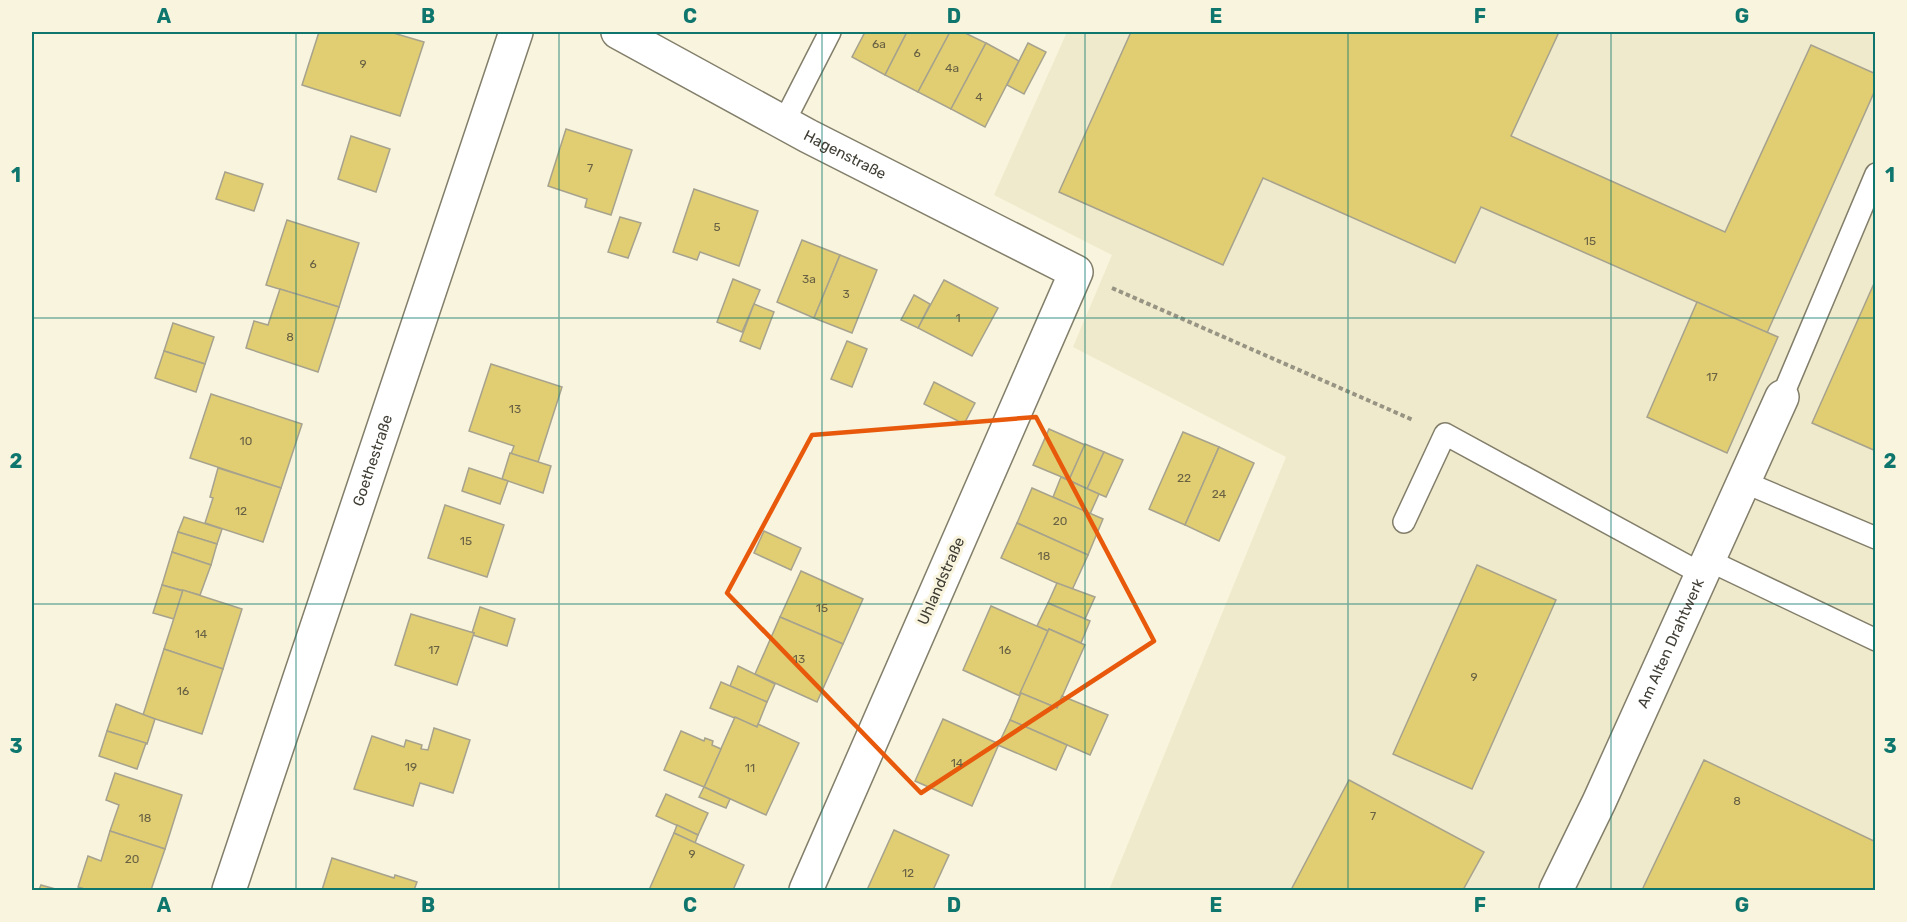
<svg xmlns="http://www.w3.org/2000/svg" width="1907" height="922" font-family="Rubik,sans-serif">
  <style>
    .built { fill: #f0eacc }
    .building { fill: #e1ce72; stroke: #a6a28d; stroke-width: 1.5 }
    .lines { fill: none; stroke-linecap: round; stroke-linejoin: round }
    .service-casing { stroke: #827e6a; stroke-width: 24 }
    .minor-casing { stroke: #827e6a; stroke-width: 36 }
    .path { stroke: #979484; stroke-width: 4; stroke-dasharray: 4.5 3; stroke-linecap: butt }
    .service { stroke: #fff; stroke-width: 21 }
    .minor { stroke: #fff; stroke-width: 33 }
    .marked { fill: none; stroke: #e8590c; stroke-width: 4.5; stroke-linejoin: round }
    .grid { fill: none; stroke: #0f766e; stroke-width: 1.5; stroke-opacity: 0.55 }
    .labels { text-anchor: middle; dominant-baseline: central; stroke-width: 6; stroke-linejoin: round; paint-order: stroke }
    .number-label { font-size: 12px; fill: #686144 }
    .street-label { font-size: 15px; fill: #3f3d34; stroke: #f8f4dd }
    .neatline { fill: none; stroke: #0f766e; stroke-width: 2 }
    .grid-label { font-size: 20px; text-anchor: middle; font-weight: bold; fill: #0f766e }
  </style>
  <rect width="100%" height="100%" fill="#f8f4dd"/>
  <polygon class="built" points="1067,32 1875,32 1875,890 1109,890 1286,457 1073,347 1112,255 994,195"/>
  <g class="building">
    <polygon points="319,32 390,32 424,42 400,116 302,85"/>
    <polygon points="865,32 907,32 885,75 852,57"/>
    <polygon points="907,32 950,32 918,92 885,75"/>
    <polygon points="950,32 963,32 986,43 951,109 918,92"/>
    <polygon points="1131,32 1559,32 1511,136 1725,232 1811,45 1876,74 1876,88 1767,333 1481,207 1455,263 1263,178 1223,265 1059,192"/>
    <polygon points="986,43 1019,61 985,127 951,109"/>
    <polygon points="1028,43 1046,52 1024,94 1007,85"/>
    <polygon points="566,129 632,150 611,215 585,207 587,199 548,186"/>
    <polygon points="351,136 390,149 376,192 338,179"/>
    <polygon points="225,172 263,184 254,211 216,199"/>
    <polygon points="694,189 758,211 739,266 700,252 697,260 673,252"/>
    <polygon points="620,217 641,223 628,258 608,252"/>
    <polygon points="287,220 359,243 339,307 266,285"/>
    <polygon points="802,240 840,255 814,318 777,302"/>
    <polygon points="840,255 877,270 852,333 814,318"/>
    <polygon points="733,279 760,290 742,332 717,322"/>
    <polygon points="1876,279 1876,451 1812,423"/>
    <polygon points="944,280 998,308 972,356 918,328"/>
    <polygon points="280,289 339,307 318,372 246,348 254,321 268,325"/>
    <polygon points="914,295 930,304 918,328 901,320"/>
    <polygon points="1697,302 1778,337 1727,453 1647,417"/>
    <polygon points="754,304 774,312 760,349 740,341"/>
    <polygon points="173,323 214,337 205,364 164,351"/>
    <polygon points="847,341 867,349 852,387 831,379"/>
    <polygon points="164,351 205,364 196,392 155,378"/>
    <polygon points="491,364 562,387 538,462 511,454 514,446 469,431"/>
    <polygon points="934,382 975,403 964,424 924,404"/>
    <polygon points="211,394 302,424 281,488 190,458"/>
    <polygon points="1049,429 1085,445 1069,480 1033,465"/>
    <polygon points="1183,432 1219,447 1185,525 1149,509"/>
    <polygon points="1085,444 1104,452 1087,489 1069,480"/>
    <polygon points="1219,447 1254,463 1219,541 1185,525"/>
    <polygon points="1104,452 1123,460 1106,497 1087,489"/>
    <polygon points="510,453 551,466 543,493 502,479"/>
    <polygon points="218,468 281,488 263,542 205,523 213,498 210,497"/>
    <polygon points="469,468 508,481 500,504 462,491"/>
    <polygon points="1061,477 1099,494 1090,514 1053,497"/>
    <polygon points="1032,488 1103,519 1088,555 1017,523"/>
    <polygon points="445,505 504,525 487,577 428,558"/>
    <polygon points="184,517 222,529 217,544 178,532"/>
    <polygon points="1017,523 1088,555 1072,590 1001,558"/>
    <polygon points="764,531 801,548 791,570 754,553"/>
    <polygon points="178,532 217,544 211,565 172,552"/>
    <polygon points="172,552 211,565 200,595 162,585"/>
    <polygon points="1477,565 1556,600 1472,789 1393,754"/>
    <polygon points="801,571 863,599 843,644 780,617"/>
    <polygon points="1057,583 1095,597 1085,619 1048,603"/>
    <polygon points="162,585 183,591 174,619 153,613"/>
    <polygon points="183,590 242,609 223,669 164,649"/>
    <polygon points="1048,603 1090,621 1081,643 1049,629 1048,631 1037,626"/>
    <polygon points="991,606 1048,631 1020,696 963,670"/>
    <polygon points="480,607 515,619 507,646 473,635 474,633 472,633"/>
    <polygon points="411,614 474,633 457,685 395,665"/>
    <polygon points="780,617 843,644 817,702 755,674"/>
    <polygon points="1049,629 1085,645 1057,708 1020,693"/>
    <polygon points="164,649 223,669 202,734 143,715"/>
    <polygon points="738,666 775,684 767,702 730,686"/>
    <polygon points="721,682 767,702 757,727 710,708"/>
    <polygon points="1021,693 1057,708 1062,696 1108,715 1090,755 1010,720"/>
    <polygon points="116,704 155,719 147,744 107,731"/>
    <polygon points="735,717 757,727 758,724 799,743 766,815 704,787"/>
    <polygon points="943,719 999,744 972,806 915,781"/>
    <polygon points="1010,720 1067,745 1056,770 998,745"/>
    <polygon points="434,728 470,740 453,793 420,783 413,806 354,789 372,736 404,747 406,740 422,745 421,749 428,750"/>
    <polygon points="107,731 146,743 137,769 99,756"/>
    <polygon points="681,731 704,741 705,738 713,741 712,745 721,749 704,787 664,770"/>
    <polygon points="1704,760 1876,842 1876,890 1642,890"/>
    <polygon points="115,773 182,795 165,849 110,831 119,805 106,800"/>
    <polygon points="1349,780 1484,852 1463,890 1291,890"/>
    <polygon points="704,787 730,799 726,808 699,797"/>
    <polygon points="666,794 708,813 698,835 656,816"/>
    <polygon points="677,825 698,835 695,843 674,833"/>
    <polygon points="894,830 949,855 933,890 867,890"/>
    <polygon points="110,831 165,849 151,890 88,890 78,887 88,856 101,861"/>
    <polygon points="674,833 744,865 733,890 649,890"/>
    <polygon points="332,858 394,878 395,875 417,882 414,890 322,890"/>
    <polygon points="41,885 59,890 39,890"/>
  </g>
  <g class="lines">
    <defs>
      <g id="service">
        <polyline points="784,122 830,32"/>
        <polyline points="1782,397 1876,174"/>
        <polyline points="1744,482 1876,538"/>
        <polyline points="1404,522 1445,434 1702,574"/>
        <polyline points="1708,560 1876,640"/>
      </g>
      <g id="minor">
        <path id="s1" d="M618 32 808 136 1076 272 806 890"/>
        <path id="s2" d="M229 890 516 32"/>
        <path id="s3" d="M1556 890 1599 802 1782 397"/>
      </g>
    </defs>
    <use href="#service" class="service-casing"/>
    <use href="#minor" class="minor-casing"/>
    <polyline class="path" points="1112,288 1413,420"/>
    <use href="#service" class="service"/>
    <use href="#minor" class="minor"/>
  </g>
  <path class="marked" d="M1036 417 1154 641 921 793 727 593 812 435Z"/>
  <path class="grid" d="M296 32V890M559 32V890M822 32V890M1085 32V890M1348 32V890M1611 32V890M32 318H1876M32 604H1876"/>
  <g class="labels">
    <g class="number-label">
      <text x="879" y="44">6a</text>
      <text x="917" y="53">6</text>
      <text x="363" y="64">9</text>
      <text x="952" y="68">4a</text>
      <text x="979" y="97">4</text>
      <text x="590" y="168">7</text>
      <text x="717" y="227">5</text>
      <text x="1590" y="241">15</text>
      <text x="313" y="264">6</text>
      <text x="809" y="279">3a</text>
      <text x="846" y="294">3</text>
      <text x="958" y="318">1</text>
      <text x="290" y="337">8</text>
      <text x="1712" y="377">17</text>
      <text x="515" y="409">13</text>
      <text x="246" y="441">10</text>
      <text x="1184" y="478">22</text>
      <text x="1219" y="494">24</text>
      <text x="241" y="511">12</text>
      <text x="1060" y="521">20</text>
      <text x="466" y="541">15</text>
      <text x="1044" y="556">18</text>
      <text x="822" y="608">15</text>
      <text x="201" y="634">14</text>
      <text x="434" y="650">17</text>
      <text x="1005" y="650">16</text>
      <text x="799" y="659">13</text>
      <text x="1474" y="677">9</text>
      <text x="183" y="691">16</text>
      <text x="957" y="763">14</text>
      <text x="411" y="767">19</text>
      <text x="750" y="768">11</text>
      <text x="1737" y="801">8</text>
      <text x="1373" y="816">7</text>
      <text x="145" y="818">18</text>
      <text x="692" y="854">9</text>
      <text x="132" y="859">20</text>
      <text x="908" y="873">12</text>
    </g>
    <g class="street-label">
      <text stroke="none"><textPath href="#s1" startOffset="258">Hagenstraße</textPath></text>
      <text stroke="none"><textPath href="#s2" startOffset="453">Goethestraße</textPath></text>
      <text transform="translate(941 581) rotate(-66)">Uhlandstraße</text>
      <text stroke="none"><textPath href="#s3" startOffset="272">Am Alten Drahtwerk</textPath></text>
    </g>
  </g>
  <rect width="1907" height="922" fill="none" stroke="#f8f4dd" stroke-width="66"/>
  <rect x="33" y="33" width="1841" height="856" class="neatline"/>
  <g class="grid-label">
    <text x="164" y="23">A</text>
    <text x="428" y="23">B</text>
    <text x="690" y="23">C</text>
    <text x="954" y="23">D</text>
    <text x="1216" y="23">E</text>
    <text x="1480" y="23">F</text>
    <text x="1742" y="23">G</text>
    <text x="16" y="182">1</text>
    <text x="1890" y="182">1</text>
    <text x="16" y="468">2</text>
    <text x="1890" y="468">2</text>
    <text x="16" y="753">3</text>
    <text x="1890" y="753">3</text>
    <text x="164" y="912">A</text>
    <text x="428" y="912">B</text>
    <text x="690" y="912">C</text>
    <text x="954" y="912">D</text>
    <text x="1216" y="912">E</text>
    <text x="1480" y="912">F</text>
    <text x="1742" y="912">G</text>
  </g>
</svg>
